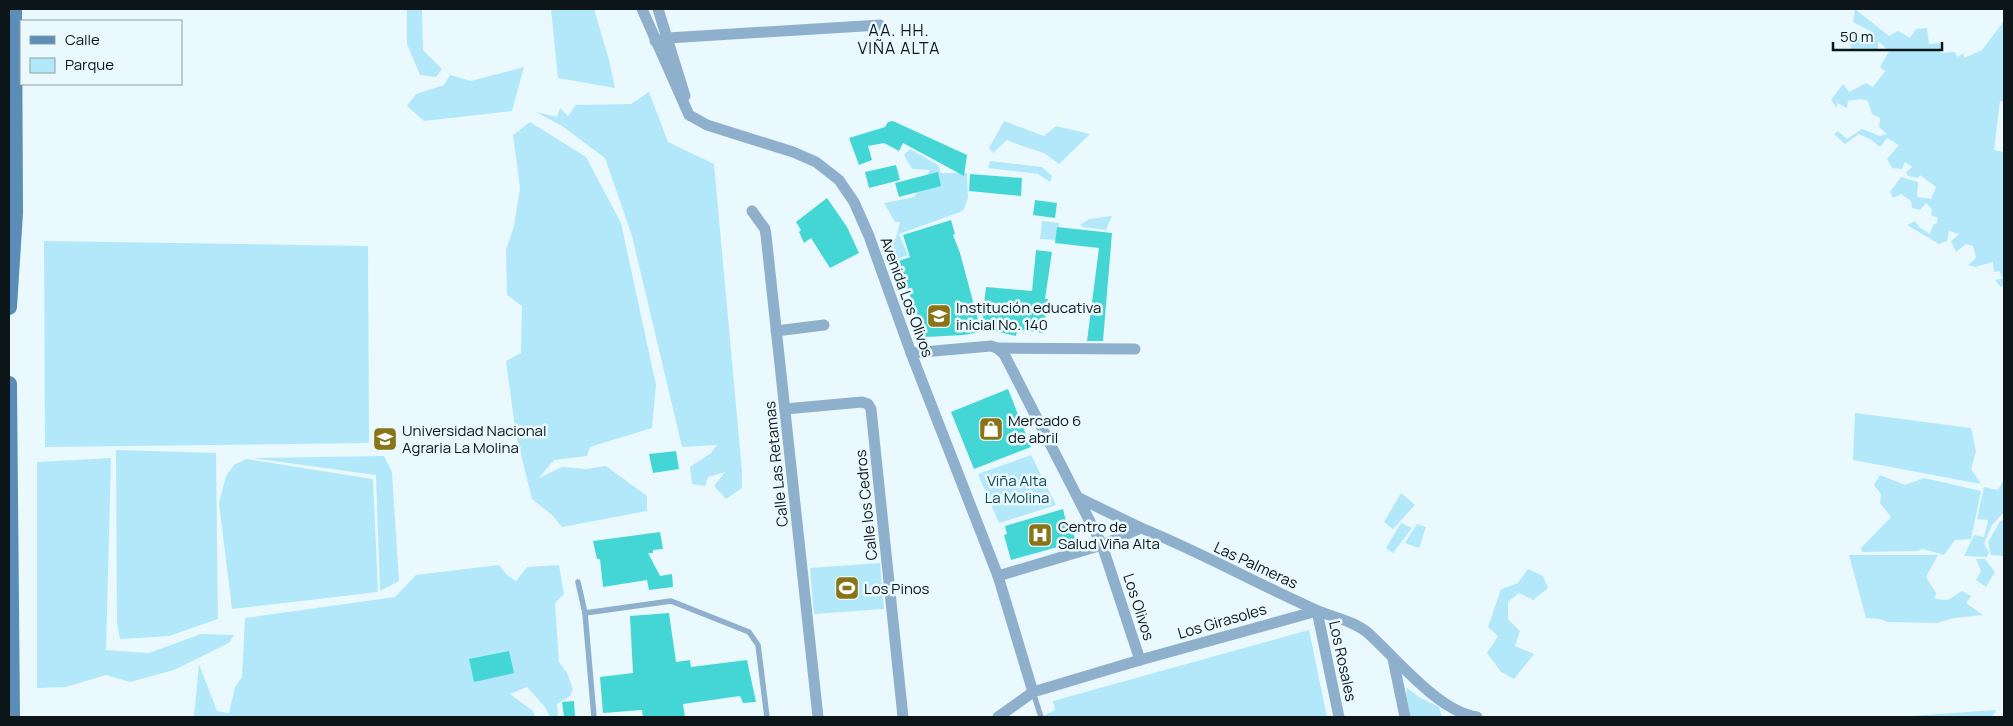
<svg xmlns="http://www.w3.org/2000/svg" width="2013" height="726" font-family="Manrope,sans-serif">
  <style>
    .green { fill: #b2e8f9 }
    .building { fill: #44d6d5 }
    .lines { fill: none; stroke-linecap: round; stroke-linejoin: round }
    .service { stroke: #8fb0cc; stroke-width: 5.5 }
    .minor { stroke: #8fb0cc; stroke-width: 11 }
    .secondary { stroke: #5b8db6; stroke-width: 16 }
    .labels { text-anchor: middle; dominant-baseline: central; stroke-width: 5; stroke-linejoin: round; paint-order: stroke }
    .street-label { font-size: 15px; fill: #0c1518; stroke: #eaf9fe }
    .poi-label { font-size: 15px; fill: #0c1518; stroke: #eaf9fe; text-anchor: start }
    .park-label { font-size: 15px; fill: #0e4655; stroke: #eaf9fe }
    .neighbourhood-label { font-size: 16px; letter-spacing: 1px; fill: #0c1518; stroke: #eaf9fe }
  </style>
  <rect width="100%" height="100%" fill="#eaf9fe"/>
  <g class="green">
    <polygon points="407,9 422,9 423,50 442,69 436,77 420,75 407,44"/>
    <polygon points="551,9 594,9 609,60 615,88 558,78"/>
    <polygon points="1855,9 1889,36 1898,31 1910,38 1916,29 1927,28 1929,44 1940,43 1940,53 1955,52 1957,57 1964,53 1964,58 1982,50 2004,21 2004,102 2000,101 1994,150 2004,152 2004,285 2001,287 1995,280 2003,278 1999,271 1994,272 1993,262 1975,267 1968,265 1976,258 1973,246 1966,244 1956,252 1951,241 1959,234 1949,231 1947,241 1939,244 1907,225 1915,221 1919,227 1930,234 1933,225 1937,223 1938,218 1931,215 1932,209 1926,203 1920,210 1912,208 1911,201 1901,194 1893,198 1890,192 1901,177 1918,182 1917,197 1931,199 1936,187 1920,175 1918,178 1908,176 1906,172 1912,167 1905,162 1902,169 1892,168 1887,159 1899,145 1887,138 1880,147 1870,139 1859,134 1845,144 1834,134 1838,131 1847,139 1862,129 1880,136 1887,134 1879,127 1880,118 1872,114 1868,101 1862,99 1848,101 1847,108 1837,103 1837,108 1831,100 1843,84 1849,92 1866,83 1873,87 1885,71 1880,67 1889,51 1878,41 1878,50 1851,49 1849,36 1865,37 1874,33 1853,22"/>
    <polygon points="524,67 512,111 424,121 407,106 416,94 444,85 450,75 471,81"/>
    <polygon points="649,92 668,142 714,164 742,471 742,488 726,499 714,486 725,472 708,477 705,486 692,484 690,467 711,453 717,445 682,447 632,236 605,158 562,126 536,112 557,117 560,108 568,116 576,105 631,104"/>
    <polygon points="1004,121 1044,136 1056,126 1090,134 1059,164 1044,153 1022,146 1007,140 993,153 989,148"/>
    <polygon points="530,122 586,157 621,223 656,385 652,428 590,447 587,456 554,460 539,478 562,467 586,469 606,466 647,496 647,511 562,527 552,515 532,499 516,435 506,361 521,353 522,306 507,295 506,250 514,226 520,188 513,135"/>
    <polygon points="910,149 938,165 941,173 967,173 968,198 963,211 899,234 908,255 897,259 892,241 896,238 900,222 895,222 884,203 914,197 930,170 912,169 904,155"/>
    <polygon points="990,161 1042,167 1052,176 1050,182 1038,174 988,168"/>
    <polygon points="1112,216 1106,230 1083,227 1080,225 1089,219"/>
    <polygon points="1042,221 1059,223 1057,240 1040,239"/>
    <polygon points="44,241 368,246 369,443 45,447"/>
    <polygon points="1855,413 1971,428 1976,451 1971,469 1981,484 1853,460"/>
    <polygon points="116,450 216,453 218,619 169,636 120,639 117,623"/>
    <polygon points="1031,455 1056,505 999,523 978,474"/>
    <polygon points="384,456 392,472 399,581 380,591 376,475 252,458"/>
    <polygon points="111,458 106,650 149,653 201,634 234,635 229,643 174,670 130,682 106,675 66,687 37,688 37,462"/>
    <polygon points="246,459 373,479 378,592 232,609 219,503 226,476 234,465"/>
    <polygon points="1880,475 1905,485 1924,478 1981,491 1971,539 1955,540 1944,555 1923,549 1918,551 1862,552 1861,548 1891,517 1880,503 1881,494 1874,485"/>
    <polygon points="2004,479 2004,512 1992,525 1984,544 1989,552 1987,557 1964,556 1974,535 1984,537 1988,520 1977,519 1984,487 1998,490"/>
    <polygon points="1401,493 1415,505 1393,529 1384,522"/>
    <polygon points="2004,520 2004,556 1991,555 1988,542 2000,521"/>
    <polygon points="1401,523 1412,528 1393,553 1386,548"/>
    <polygon points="1417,524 1426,527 1419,548 1405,543"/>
    <polygon points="1849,555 1938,555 1926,577 1936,593 1935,599 1948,600 1962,591 1971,596 1966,603 1983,615 1954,618 1937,623 1888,622 1880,619 1866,618"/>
    <polygon points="1976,559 1985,559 1995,572 1986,587 1976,580 1981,571"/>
    <polygon points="880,563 884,609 814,614 810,568"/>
    <polygon points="499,565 507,575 516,581 527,567 559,565 564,594 555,603 559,662 567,673 573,689 570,696 557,704 558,717 550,717 545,707 527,687 510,694 533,711 535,717 194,717 199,664 217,711 229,713 235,687 242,677 245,618 395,597 416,575"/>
    <polygon points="1528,569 1543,576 1548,588 1533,600 1519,593 1508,602 1508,619 1520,631 1515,646 1534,654 1514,679 1501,672 1487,653 1498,636 1488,627 1501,589 1518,583"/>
    <polygon points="1309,630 1327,717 1041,717 1055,710 1053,701"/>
    <polygon points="1407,688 1419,697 1439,707 1442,717 1410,717 1406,694"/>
    <polygon points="1996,710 1992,717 1896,717"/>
  </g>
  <g class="building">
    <polygon points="893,121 967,155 964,176 903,143 899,151 884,143 868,146 872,160 859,165 849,138 885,127 888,122"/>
    <polygon points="896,165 900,180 869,188 865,172"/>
    <polygon points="938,172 941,186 899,197 895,183"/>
    <polygon points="970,174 1022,178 1021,196 969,191"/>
    <polygon points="827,198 847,227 859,253 830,268 811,238 804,243 799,232 801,230 796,222"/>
    <polygon points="1035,200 1057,203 1055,218 1033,215"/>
    <polygon points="951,220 955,234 953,235 960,253 981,331 986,287 1032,291 1036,250 1052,252 1045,299 1048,299 1043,333 1017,329 1016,336 990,330 964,335 926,337 922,333 903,274 896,262 910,257 903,235"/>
    <polygon points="1057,227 1112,233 1103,341 1087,341 1099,248 1055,243"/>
    <polygon points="1008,389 1031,447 974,469 951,412"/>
    <polygon points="676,451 679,469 653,473 649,454"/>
    <polygon points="1063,509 1067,526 1071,525 1076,542 1011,560 1004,535 1007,534 1005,526"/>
    <polygon points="660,532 663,549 653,550 653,553 648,553 660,576 672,574 673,587 649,590 647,580 603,587 600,559 597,559 593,541"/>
    <polygon points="669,613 676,662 690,660 691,667 747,660 756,702 743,703 740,696 683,704 685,717 643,717 642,710 603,713 600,677 633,673 630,616"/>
    <polygon points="509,651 514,673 474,682 469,659"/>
    <polygon points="574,701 575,717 564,717 562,702"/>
  </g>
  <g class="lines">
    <g class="service">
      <polyline points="578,582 585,613 594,717"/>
      <polyline points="585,613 671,601 749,632 758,645 767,717"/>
      <polyline points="1033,692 1041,717"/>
    </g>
    <g class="minor">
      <polyline points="642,9 689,115 707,125 793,152 816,162 839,180 854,202 869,236 911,353 998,576 1033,692"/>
      <polyline points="658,9 685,96"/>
      <polyline points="655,41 668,38 880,25"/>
      <polyline points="752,211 765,229 766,235 818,717"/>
      <polyline points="776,331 824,325"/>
      <polyline points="997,348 1135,349"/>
      <polyline points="911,353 991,346 997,348 1004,354 1102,545 1140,660"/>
      <polyline points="785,409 862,402 868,404 871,409 903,717"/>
      <polyline points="1079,498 1141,528"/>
      <path d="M998 576 1102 545 1141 528C1201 552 1257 584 1316 610 1332 617 1354 621 1368 633 1396 658 1439 712 1477 717"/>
      <polyline points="1393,659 1405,717"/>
      <polyline points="998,717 1033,692 1140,660 1317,611 1339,717"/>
    </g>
    <g class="secondary">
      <polyline points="9,307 15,213 14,9"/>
      <polyline points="9,384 12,717"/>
    </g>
  </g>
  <defs>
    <symbol id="school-square" viewBox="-11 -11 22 22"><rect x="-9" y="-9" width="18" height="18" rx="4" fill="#897417" stroke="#eaf9fe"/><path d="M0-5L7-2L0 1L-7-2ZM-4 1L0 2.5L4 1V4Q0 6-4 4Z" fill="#fff"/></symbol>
    <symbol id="shop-square" viewBox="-11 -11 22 22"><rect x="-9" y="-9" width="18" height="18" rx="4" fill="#897417" stroke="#eaf9fe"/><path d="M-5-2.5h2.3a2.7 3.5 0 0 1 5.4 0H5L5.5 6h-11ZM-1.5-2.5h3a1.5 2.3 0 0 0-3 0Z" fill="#fff"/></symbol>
    <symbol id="university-square" viewBox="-11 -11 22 22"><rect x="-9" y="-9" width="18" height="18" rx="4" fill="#897417" stroke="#eaf9fe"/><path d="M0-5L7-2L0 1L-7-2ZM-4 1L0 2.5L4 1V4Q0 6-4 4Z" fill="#fff"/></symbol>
    <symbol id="hospital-square" viewBox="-11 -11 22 22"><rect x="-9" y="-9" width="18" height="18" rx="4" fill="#897417" stroke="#eaf9fe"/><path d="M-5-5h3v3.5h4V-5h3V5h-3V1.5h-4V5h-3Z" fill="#fff"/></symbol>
    <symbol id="stadium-square" viewBox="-11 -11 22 22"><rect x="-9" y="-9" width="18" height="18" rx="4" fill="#897417" stroke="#eaf9fe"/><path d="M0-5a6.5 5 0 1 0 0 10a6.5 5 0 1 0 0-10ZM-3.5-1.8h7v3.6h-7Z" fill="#fff"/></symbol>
  </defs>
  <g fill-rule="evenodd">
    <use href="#school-square" x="925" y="302" width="28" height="28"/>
    <use href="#shop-square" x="977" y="415" width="28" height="28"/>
    <use href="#university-square" x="371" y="425" width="28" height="28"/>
    <use href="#hospital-square" x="1026" y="521" width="28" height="28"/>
    <use href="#stadium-square" x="833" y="574" width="28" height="28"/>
  </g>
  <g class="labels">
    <g class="street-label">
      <text transform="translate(907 297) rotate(70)">Avenida Los Olivos</text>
      <text transform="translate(776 464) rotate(-96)">Calle Las Retamas</text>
      <text transform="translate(866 505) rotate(-96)">Calle los Cedros</text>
      <text transform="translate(1256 565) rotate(25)">Las Palmeras</text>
      <text transform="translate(1139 607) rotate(72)">Los Olivos</text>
      <text transform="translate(1222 621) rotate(-16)">Los Girasoles</text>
      <text transform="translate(1343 661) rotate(78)">Los Rosales</text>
    </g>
    <g class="poi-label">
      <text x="956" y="307">Institución educativa<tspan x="956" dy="17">inicial No. 140</tspan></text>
      <text x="1008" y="420">Mercado 6<tspan x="1008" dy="17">de abril</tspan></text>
      <text x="402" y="430">Universidad Nacional<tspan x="402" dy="17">Agraria La Molina</tspan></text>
      <text x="1058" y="526">Centro de<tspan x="1058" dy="17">Salud Viña Alta</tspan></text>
      <text x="864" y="588">Los Pinos</text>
    </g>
    <g class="park-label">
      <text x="1017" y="480">Viña Alta<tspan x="1017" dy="17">La Molina</tspan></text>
    </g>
    <g class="neighbourhood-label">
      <text x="899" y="30">AA. HH.<tspan x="899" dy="18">VIÑA ALTA</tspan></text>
    </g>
  </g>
  <rect width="2013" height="726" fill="none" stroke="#0c1518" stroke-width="20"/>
  <rect x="20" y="20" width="162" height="65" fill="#eaf9fe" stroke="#919ea2"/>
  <rect x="30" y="36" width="25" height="8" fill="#5b8db6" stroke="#919ea2"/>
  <text x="65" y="45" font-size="15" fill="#0c1518">Calle</text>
  <rect x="30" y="58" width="25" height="15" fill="#b2e8f9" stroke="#919ea2"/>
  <text x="65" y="70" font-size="15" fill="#0c1518">Parque</text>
  <path d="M1833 42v8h109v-8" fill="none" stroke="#0c1518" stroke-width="2.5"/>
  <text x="1840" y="42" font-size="15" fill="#0c1518" stroke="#eaf9fe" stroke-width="4" paint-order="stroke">50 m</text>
</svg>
